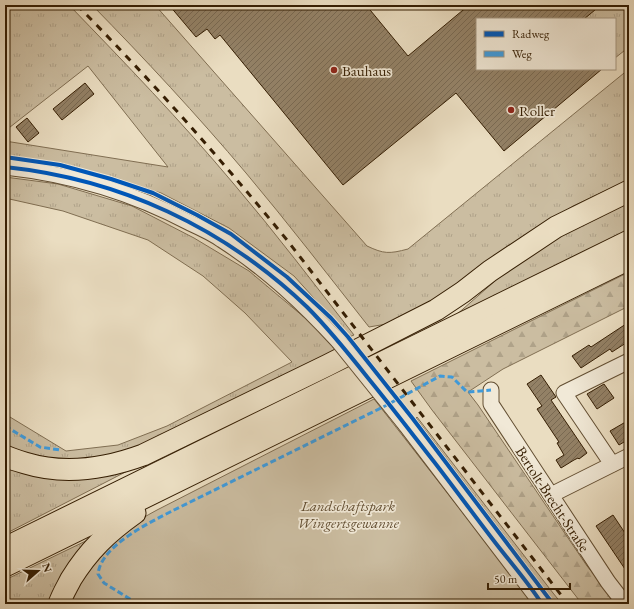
<svg xmlns="http://www.w3.org/2000/svg" width="634" height="609" font-family="'EB Garamond',serif">
  <style>
    .grass { fill: url(#grass-tufts); stroke: #806e52 }
    .forest { fill: url(#forest-firs); stroke: #806e52 }
    .park { fill: #cbbda1; stroke: #806e52 }
    .building { fill: url(#building-hatch); stroke: #351e03 }
    .lines { fill: none; stroke-linecap: round; stroke-linejoin: round }
    .minor-casing { stroke: #624e32; stroke-width: 17 }
    .highway-casing { stroke: #351e03; stroke-width: 23 }
    .minor { stroke: #f1e9d7; stroke-width: 15 }
    .highway { stroke: #eaddc1; stroke-width: 21 }
    .rail { stroke: #351e03; stroke-width: 3; stroke-dasharray: 7 7; stroke-linecap: butt }
    .minor-bridge-casing { stroke: #624e32; stroke-width: 17; stroke-linecap: butt }
    .minor-bridge { stroke: #f1e9d7; stroke-width: 15 }
    .quiet { stroke: #3e9bdd; stroke-width: 3; stroke-dasharray: 6 3; stroke-linecap: butt }
    .cycleway-casing { stroke: #f1e9d7; stroke-width: 6 }
    .cycleway { stroke: #0057b8; stroke-width: 4 }
    .poi-dot { fill: #8f2418; stroke: #f1e9d7; stroke-width: 1.5 }
    .labels { text-anchor: middle; dominant-baseline: central; stroke-width: 3.5; stroke-linejoin: round; paint-order: stroke }
    .poi-label { font-size: 15px; fill: #351e03; stroke: #f1e9d7; text-anchor: start }
    .street-label { font-size: 15px; fill: #351e03; stroke: #f1e9d7 }
    .park-label { font-size: 15px; font-style: italic; fill: #624e32; stroke: #f1e9d7 }
  </style>
  <defs>
    <pattern id="grass-tufts" width="24" height="20" patternUnits="userSpaceOnUse"><rect width="24" height="20" fill="#cbbda1"/><path d="M3 7l-1-3M5 7V3M7 7l1-3M15 17l-1-3M17 17v-4M19 17l1-3" fill="none" stroke="#afa289"/></pattern>
    <pattern id="forest-firs" width="22" height="20" patternUnits="userSpaceOnUse"><rect width="22" height="20" fill="#cbbda1"/><path d="M5 1l3.5 6h-7zM16 11l3.5 6h-7z" fill="#afa289"/></pattern>
    <pattern id="building-hatch" width="6" height="6" patternUnits="userSpaceOnUse"><rect width="6" height="6" fill="#938166"/><path d="M-1 1l2-2M0 6l6-6M5 7l2-2" fill="none" stroke="#796952"/></pattern>
  </defs>
  <rect width="100%" height="100%" fill="#eaddc1"/>
  <filter id="stains"><feTurbulence type="fractalNoise" baseFrequency=".005" numOctaves="4"/><feColorMatrix values="0 0 0 0 .2 0 0 0 0 .09 0 0 0 0 .02 0 0 0 .5 -.17"/></filter>
  <radialGradient id="worn" r=".72"><stop offset=".6" stop-color="#630" stop-opacity="0"/><stop offset="1" stop-color="#630" stop-opacity=".3"/></radialGradient>
  <g class="grass">
    <path d="M5 5H69C125 63 181 121 233 183 275 232 314 284 354 335L349 337 294 276 229 228 161 193 62 163 5 156V141L168 167 88 66 5 131Z"/>
    <path d="M92 5H155L367 246C384 254 389 254 408 249L629 69V180L573 206 492 258 448 295 398 322 369 327C328 275 288 223 246 173 197 115 145 59 92 5Z"/>
    <polygon points="598,5 629,5 629,47 615,58 615,19 584,19 599,6"/>
    <polygon points="5,177 58,184 132,206 194,238 249,271 317,328 338,353 140,449 82,463 21,453 5,444 5,414 66,451 118,445 167,426 292,362 245,313 203,276 148,240 63,211 5,198"/>
    <polygon points="629,199 629,233 447,323 511,267 544,243"/>
    <polygon points="417,417 553,593 562,604 556,604 416,418"/>
    <polygon points="5,463 141,464 5,534"/>
    <polygon points="94,537 55,604 5,604 5,580"/>
  </g>
  <polygon class="forest" points="629,272 629,306 503,369 468,392 478,405 587,566 618,604 582,604 432,410 411,381"/>
  <path class="park" d="M374 399 534 604H70C84 576 99 549 125 530 135 522 146 516 157 510Z"/>
  <g class="building">
    <polygon points="169,5 366,5 408,56 469,5 601,5 584,19 477,19 477,69 602,69 504,151 456,93 343,185 220,35 215,39 207,29 196,37"/>
    <polygon points="85,83 94,94 62,120 53,109"/>
    <polygon points="27,118 39,133 28,142 16,127"/>
    <polygon points="629,322 629,341 612,352 610,349 581,368 572,356 589,345 591,347"/>
    <polygon points="541,375 556,397 551,400 587,453 579,459 578,458 574,460 561,468 556,460 564,455 557,443 559,442 537,409 542,406 527,384"/>
    <polygon points="604,384 614,398 597,409 587,394"/>
    <polygon points="629,420 629,439 619,445 610,431"/>
    <polygon points="613,515 629,539 629,575 596,526"/>
  </g>
  <g class="lines">
    <defs>
      <g id="minor">
        <path d="M5 167C70 174 132 192 190 223 201 228 212 233 222 240 267 269 303 303 339 342"/>
        <polyline points="491,390 491,404 608,582 625,604"/>
        <polyline points="405,424 542,604"/>
        <polyline points="612,464 564,393 629,361"/>
        <polyline points="551,495 629,456"/>
      </g>
      <g id="highway">
        <path d="M5 456C11 459 18 461 25 463 64 475 105 469 143 455L328 365 436 310 463 292 490 271 556 227 629 191"/>
        <polyline points="5,548 629,241"/>
        <polyline points="5,566 629,259"/>
        <path d="M59 604C62 595 67 587 71 579 89 550 107 533 135 513"/>
      </g>
    </defs>
    <use href="#minor" class="minor-casing"/>
    <use href="#highway" class="highway-casing"/>
    <use href="#minor" class="minor"/>
    <use href="#highway" class="highway"/>
    <path class="rail" d="M77 5C151 80 220 158 287 240L568 604"/>
    <defs>
      <polyline id="minor-bridge" points="339,342 405,424"/>
    </defs>
    <use href="#minor-bridge" class="minor-bridge-casing"/>
    <use href="#minor-bridge" class="minor-bridge"/>
    <g class="quiet">
      <polyline points="5,426 40,447 60,450"/>
      <path d="M138 604 104 583 98 574C101 545 151 522 174 510L385 406 440 376 452 377 467 392 491 390"/>
    </g>
    <defs>
      <g id="cycleway">
        <polyline points="5,157 60,165 111,179 153,193 197,215 231,234 287,277 331,318 348,337 413,419 553,604"/>
        <path d="M5 167C120 179 223 227 307 307 329 329 349 354 368 378 391 406 413 435 435 463 455 489 474 515 494 541 510 562 528 582 542 604"/>
      </g>
    </defs>
    <use href="#cycleway" class="cycleway-casing"/>
    <use href="#cycleway" class="cycleway"/>
  </g>
  <g class="poi-dot">
    <circle cx="334" cy="70" r="4"/>
    <circle cx="511" cy="110" r="4"/>
  </g>
  <g class="labels">
    <g class="poi-label">
      <text x="342" y="70">Bauhaus</text>
      <text x="519" y="110">Roller</text>
    </g>
    <g class="street-label">
      <text transform="translate(553 499) rotate(57)">Bertolt-Brecht-Straße</text>
    </g>
    <g class="park-label">
      <text x="348" y="505">Landschaftspark<tspan x="348" dy="17">Wingertsgewanne</tspan></text>
    </g>
  </g>
  <rect width="634" height="609" fill="none" stroke="#eaddc1" stroke-width="20"/>
  <rect x="6" y="6" width="622" height="597" fill="none" stroke="#351e03" stroke-width="2"/>
  <rect x="10" y="10" width="614" height="589" fill="none" stroke="#351e03"/>
  <rect x="476" y="18" width="140" height="52" fill="#f1e9d7" stroke="#a69882"/>
  <rect x="484" y="31" width="20" height="6" fill="#0057b8" stroke="#a69882"/>
  <text x="512" y="38" font-size="12" fill="#351e03">Radweg</text>
  <rect x="484" y="51" width="20" height="6" fill="#3e9bdd" stroke="#a69882"/>
  <text x="512" y="58" font-size="12" fill="#351e03">Weg</text>
  <g transform="translate(38 571) rotate(70)" stroke="#f1e9d7" stroke-width="3" paint-order="stroke">
  <path d="M0-3L7 15L0 10L-7 15Z" fill="#351e03"/>
  <text y="-6" font-size="11" font-weight="bold" text-anchor="middle" fill="#351e03">N</text>
  </g>
  <path d="M488 583v6h82v-6" fill="none" stroke="#351e03" stroke-width="2"/>
  <text x="494" y="583" font-size="12" fill="#351e03" stroke="#f1e9d7" stroke-width="3" paint-order="stroke">50 m</text>
  <rect width="100%" height="100%" filter="url(#stains)"/>
  <rect width="100%" height="100%" fill="url(#worn)"/>
</svg>
